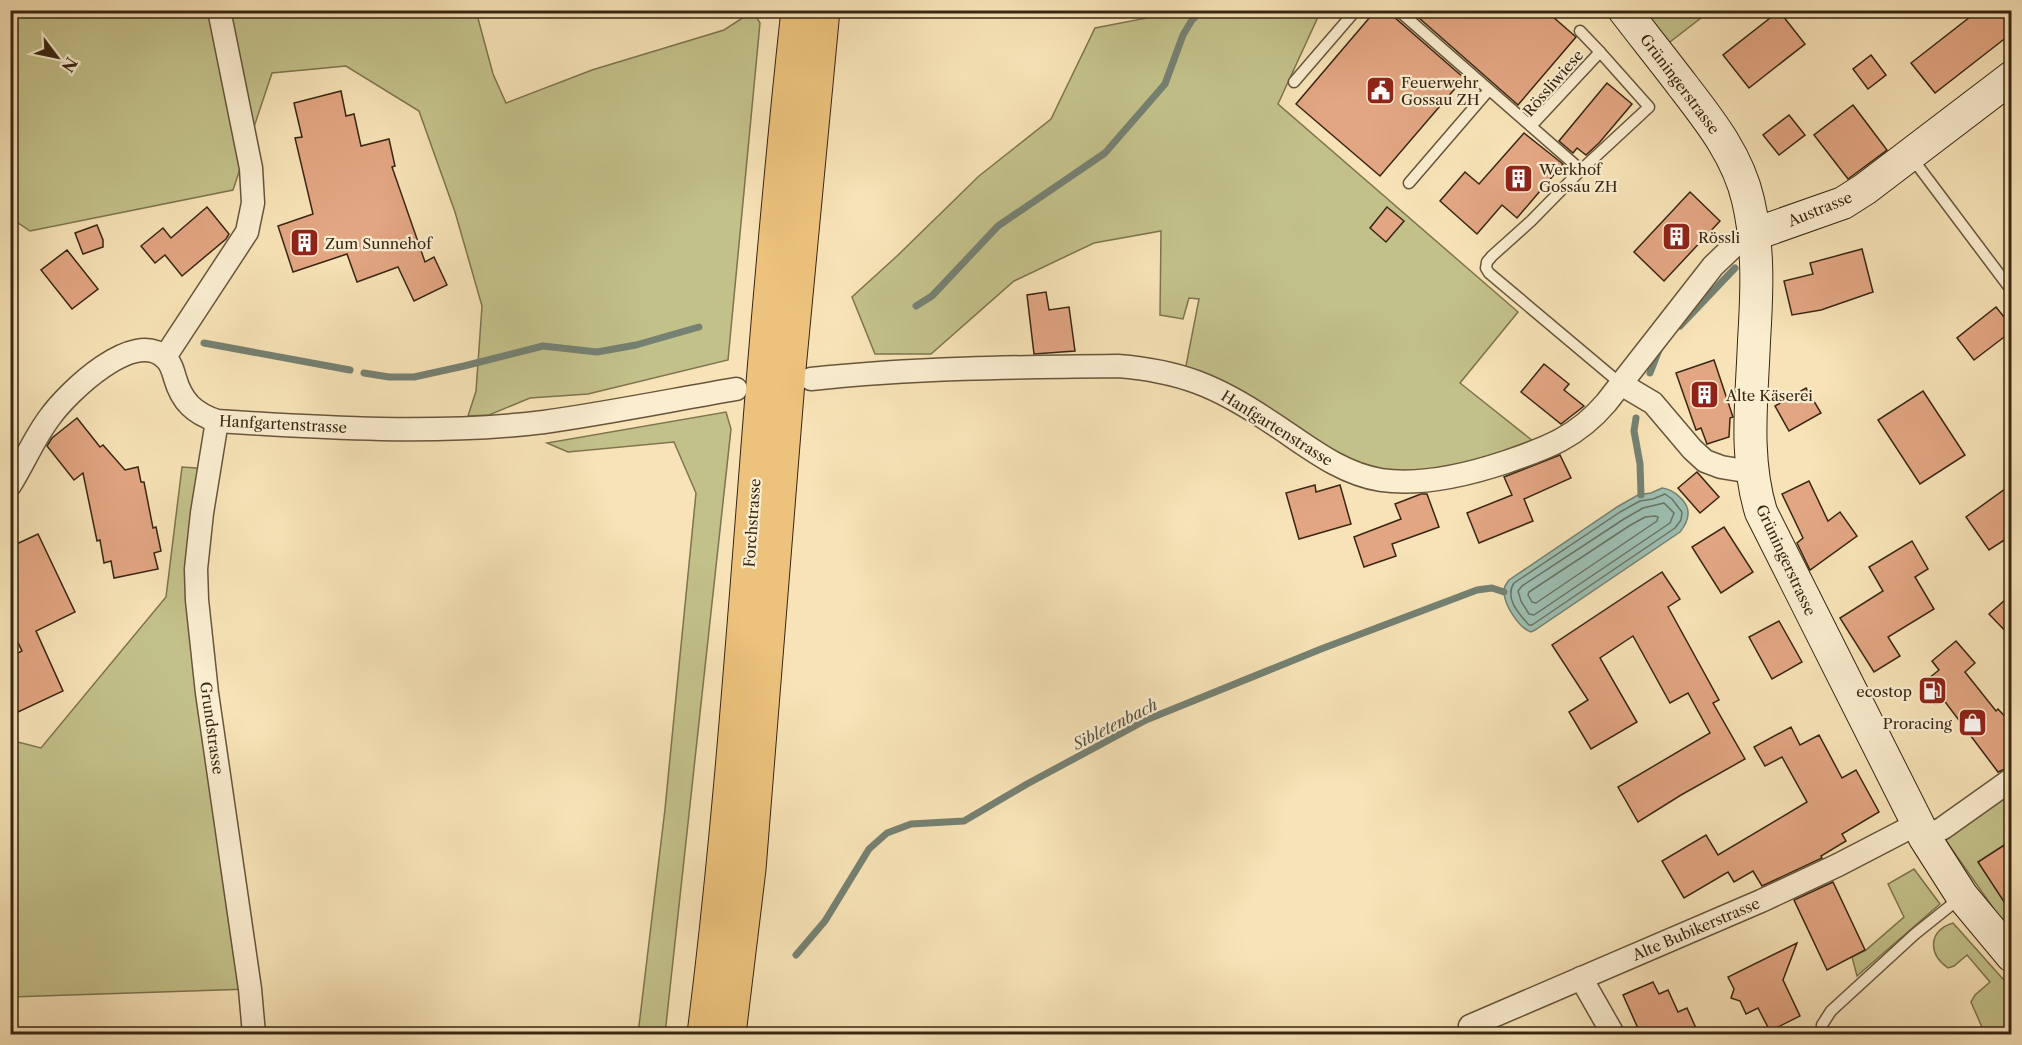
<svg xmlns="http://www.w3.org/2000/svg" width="2022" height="1045" font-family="'Libre Caslon Text',serif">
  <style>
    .green { fill: #c3c18a; stroke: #7e744e; stroke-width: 1.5 }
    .water { fill: #9dbeb1; stroke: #758172; stroke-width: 1.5 }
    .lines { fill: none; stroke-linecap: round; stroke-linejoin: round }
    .shore { stroke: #6b7262; stroke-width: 1.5 }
    .stream { stroke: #758172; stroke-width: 7 }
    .building { fill: #e2a682; stroke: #392613; stroke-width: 1.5 }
    .lane-casing { stroke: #68553c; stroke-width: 13 }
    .street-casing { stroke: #68553c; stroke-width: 25 }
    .secondary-casing { stroke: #392613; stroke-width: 34 }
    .highway-casing { stroke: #392613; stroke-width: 35 }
    .lane { stroke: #faedd0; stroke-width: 10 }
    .street { stroke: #faedd0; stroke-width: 22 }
    .secondary { stroke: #faedd0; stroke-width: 32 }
    .highway { stroke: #ecc27c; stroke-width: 33 }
    .labels { text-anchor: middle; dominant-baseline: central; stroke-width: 4.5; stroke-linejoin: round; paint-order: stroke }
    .poi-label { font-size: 15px; fill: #392613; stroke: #faedd0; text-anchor: start }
    .street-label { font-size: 15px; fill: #392613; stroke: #faedd0 }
    .water-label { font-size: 16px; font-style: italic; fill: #575442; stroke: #faedd0 }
  </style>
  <rect width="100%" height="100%" fill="#f7e3b7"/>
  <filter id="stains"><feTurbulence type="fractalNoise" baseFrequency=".00333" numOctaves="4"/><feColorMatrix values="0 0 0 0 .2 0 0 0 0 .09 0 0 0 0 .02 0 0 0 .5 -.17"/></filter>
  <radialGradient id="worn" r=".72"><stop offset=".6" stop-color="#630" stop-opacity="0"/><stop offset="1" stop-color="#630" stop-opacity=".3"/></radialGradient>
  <g class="green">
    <polygon points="10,11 476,11 493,74 506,103 592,70 724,30 753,11 760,23 728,360 588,394 530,398 489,415 468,416 476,391 482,306 455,212 419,111 346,66 272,73 233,190 30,231 11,218"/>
    <polygon points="1146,11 1324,11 1318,17 1278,104 1518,312 1460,383 1543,449 1380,480 1184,376 1199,299 1189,298 1183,319 1160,315 1161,231 1094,243 1014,281 931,354 875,354 852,297 897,256 979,176 1051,119 1095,28 1147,18"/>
    <polygon points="1624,11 1710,11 1657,52"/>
    <polygon points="726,412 731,429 665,1034 638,1034 665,809 696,493 674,442 568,452 547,443"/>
    <polygon points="182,467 209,469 199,540 250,989 11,997 10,740 41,748 166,597"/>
    <polygon points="2011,789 2011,916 2003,922 1944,838"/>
    <polygon points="1914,869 1940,904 1857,976 1852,957 1866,950 1904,917 1888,884"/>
    <path d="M1953 923 2011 988V1028L2003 1034H1985L1971 1002 1975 995 1990 982 1967 955 1954 966 1948 968C1928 954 1928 931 1953 923Z"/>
  </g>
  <path class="water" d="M1662 488C1673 489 1689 502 1688 514 1688 521 1684 527 1680 532L1535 630 1531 632C1519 628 1505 606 1504 593 1503 588 1506 584 1509 580L1617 507 1638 495 1651 493Z"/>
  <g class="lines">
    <g class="shore">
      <path d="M1665 494 1672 499 1682 512 1681 520 1675 528 1532 625H1529C1519 614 1504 598 1514 583L1620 512 1640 501 1653 499Z"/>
      <polygon points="1664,503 1674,513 1670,523 1534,615 1529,614 1521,601 1518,591 1522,586 1624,519 1643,508"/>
      <polygon points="1655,516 1658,517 1657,521 1536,603 1532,602 1528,595 1529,592 1629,526 1645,517"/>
    </g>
    <g class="stream">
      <polyline points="916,306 932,296 998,226 1105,153 1165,84 1183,35 1192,20 1202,10"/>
      <polyline points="1680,326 1735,268"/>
      <polyline points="204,343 350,370"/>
      <polyline points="364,373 389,377 414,377 464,366 543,346 597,352 636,345 699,327"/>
      <polyline points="1650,373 1659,350"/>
      <polyline points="1636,418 1634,431 1640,464 1641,495"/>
      <polyline points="796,955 825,921 869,849 887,833 911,824 964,821 1027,784 1146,720 1321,649 1477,590 1492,588 1504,592"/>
    </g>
  </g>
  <g class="building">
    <polygon points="1376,10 1391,10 1393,16 1464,78 1380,176 1296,104"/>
    <polygon points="1410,10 1545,10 1576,37 1518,105"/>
    <polygon points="1979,10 2007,10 2012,17 2012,33 1935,93 1911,63"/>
    <polygon points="1779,11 1805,44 1749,88 1723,55"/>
    <polygon points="1871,55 1886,75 1868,89 1853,69"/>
    <polygon points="1607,83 1632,104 1599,143 1586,155 1577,148 1573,153 1559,141"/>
    <polygon points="341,91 346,116 354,114 361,146 389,139 395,166 392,167 425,262 434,257 447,285 414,301 398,267 357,282 347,254 293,272 278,226 313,214 295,138 302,137 294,103"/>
    <polygon points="1853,105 1887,150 1848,179 1814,135"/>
    <polygon points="1789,115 1805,135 1779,155 1763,135"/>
    <polygon points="1524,133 1563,164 1517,218 1502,205 1477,234 1440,201 1465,172 1479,184"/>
    <polygon points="1690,192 1720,221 1664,281 1634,252"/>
    <polygon points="207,207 229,234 226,239 182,276 165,255 155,263 141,246 163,228 171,238"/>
    <polygon points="1387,207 1404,221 1386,242 1370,228"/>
    <polygon points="97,225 103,240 103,247 83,254 75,233"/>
    <polygon points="1862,249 1873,292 1821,310 1792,315 1784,281 1813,274 1810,263"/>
    <polygon points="67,250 98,289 72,309 41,270"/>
    <polygon points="1046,292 1049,310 1069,307 1075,351 1034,354 1027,295"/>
    <polygon points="1996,307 2012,327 2012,331 1974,360 1957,338"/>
    <polygon points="1714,360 1733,417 1730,418 1729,437 1707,444 1701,428 1696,430 1676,373"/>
    <polygon points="1544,364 1569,384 1564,390 1584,406 1561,424 1521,392"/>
    <polygon points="1806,388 1821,413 1789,431 1775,406"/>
    <polygon points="1923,391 1965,455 1920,484 1878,420"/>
    <polygon points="77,418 100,447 103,445 125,470 138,467 141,482 144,482 153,528 156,527 161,551 154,553 158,569 114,578 111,561 104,563 100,540 97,541 83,473 74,480 47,446 52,438"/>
    <polygon points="1560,455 1571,478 1524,499 1533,521 1479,543 1467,513 1512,495 1504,477"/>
    <polygon points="1697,472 1719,497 1700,513 1678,488"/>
    <polygon points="1809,481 1828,521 1840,512 1857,536 1810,570 1797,543 1803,538 1782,494"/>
    <polygon points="2012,484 2012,535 1989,550 1966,517"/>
    <polygon points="1315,485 1316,492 1340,485 1351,524 1299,539 1286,493"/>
    <polygon points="1421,494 1427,494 1439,527 1392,544 1396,556 1364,567 1354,537 1401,519 1395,504"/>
    <polygon points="1724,527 1753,572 1721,593 1692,547"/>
    <polygon points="38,534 75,612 36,631 63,691 18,712 16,707 10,709 10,657 22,651 10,626 10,547"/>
    <polygon points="1912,541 1928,569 1915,577 1934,609 1888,637 1900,656 1874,672 1840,618 1883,591 1869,567"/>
    <polygon points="1662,572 1680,599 1668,607 1719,700 1713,703 1745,759 1681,795 1638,822 1618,787 1710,733 1688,693 1670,703 1633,636 1600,658 1637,722 1591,749 1569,712 1588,700 1552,645"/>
    <polygon points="2012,594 2012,638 1989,614"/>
    <polygon points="1779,621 1802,662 1772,679 1749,637"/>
    <polygon points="1956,641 1975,663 1965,672 1996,711 1998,709 2012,724 2012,766 1998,772 1943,699 1936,704 1922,684 1939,670 1932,661"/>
    <polygon points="1791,727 1800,745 1819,735 1842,778 1856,770 1879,812 1842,834 1846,841 1821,856 1822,858 1762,886 1753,871 1734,882 1728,872 1684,898 1662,861 1706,835 1718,855 1807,802 1782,757 1765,766 1754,747"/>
    <polygon points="2012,840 2012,914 1978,862"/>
    <polygon points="1833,882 1865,950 1827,970 1794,900"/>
    <polygon points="1797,943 1783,980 1800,1016 1770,1031 1758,1008 1746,1014 1740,1001 1731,998 1734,989 1728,977"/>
    <polygon points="1653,982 1659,994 1668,990 1678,1012 1687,1008 1699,1035 1641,1035 1623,995"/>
  </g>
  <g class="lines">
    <defs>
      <g id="lane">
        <polyline points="1398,10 1581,170 1531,221 1492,256 1487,262 1486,268 1489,273 1621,384"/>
        <polyline points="1580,31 1600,52"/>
        <polyline points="1294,82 1356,10"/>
        <polyline points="1531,126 1600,52 1649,107 1581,170"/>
        <polyline points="1912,158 2012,291"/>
        <polyline points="1409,183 1489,90"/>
        <polyline points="1822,1034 1822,1025 1831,1011 1915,934 1960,898"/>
      </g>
      <g id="street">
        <polyline points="165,357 247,232 253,203 251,168 219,10"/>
        <path d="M811 379C913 368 1015 367 1118 366 1180 371 1217 386 1269 421 1305 444 1338 473 1381 480 1422 486 1467 475 1506 462 1547 448 1577 437 1606 403L1713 266 1736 244 1755 234"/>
        <polyline points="1621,384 1653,403 1692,449 1705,461 1721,467 1751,472"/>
        <polyline points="217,421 202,513 196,569 197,600 207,693 250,989 254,1034"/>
        <path d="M10 485C24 463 34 438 50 417 68 392 134 328 165 358 171 363 173 371 175 378 182 402 194 413 217 421 324 428 438 435 544 422 608 413 672 400 736 389"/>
        <polyline points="1925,838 1943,828 2012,779"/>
        <polyline points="1581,978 1613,1034"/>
        <polyline points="1470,1026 1761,901 1838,865 1917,824"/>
      </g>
      <g id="secondary">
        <path d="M1624 10C1644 36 1664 61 1683 86 1710 121 1738 156 1748 200 1759 247 1757 293 1754 341 1752 398 1744 456 1761 512L1925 838 1962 896 2012 956"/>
        <polyline points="1755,234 1843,203 1865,189 2012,77"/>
      </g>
      <g id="highway">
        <path d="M704 1034C732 814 746 592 764 371 774 250 785 130 798 10"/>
        <polyline points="729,1034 749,869 789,369 823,10"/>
      </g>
    </defs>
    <use href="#lane" class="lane-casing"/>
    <use href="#street" class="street-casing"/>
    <use href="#secondary" class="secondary-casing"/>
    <use href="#highway" class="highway-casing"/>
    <use href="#lane" class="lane"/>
    <use href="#street" class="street"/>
    <use href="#secondary" class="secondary"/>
    <use href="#highway" class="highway"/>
  </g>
  <defs>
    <symbol id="civic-square" viewBox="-11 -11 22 22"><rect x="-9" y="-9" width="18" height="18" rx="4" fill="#8f2418" stroke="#faedd0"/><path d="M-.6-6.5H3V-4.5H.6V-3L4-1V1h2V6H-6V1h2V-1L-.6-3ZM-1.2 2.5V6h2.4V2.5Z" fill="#fff"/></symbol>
    <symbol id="building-square" viewBox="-11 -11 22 22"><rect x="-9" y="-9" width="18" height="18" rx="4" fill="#8f2418" stroke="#faedd0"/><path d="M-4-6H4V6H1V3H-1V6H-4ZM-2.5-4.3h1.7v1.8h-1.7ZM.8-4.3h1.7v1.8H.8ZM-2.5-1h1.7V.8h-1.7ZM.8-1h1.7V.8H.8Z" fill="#fff"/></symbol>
    <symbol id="fuel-square" viewBox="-11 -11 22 22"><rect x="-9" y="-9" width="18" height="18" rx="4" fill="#8f2418" stroke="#faedd0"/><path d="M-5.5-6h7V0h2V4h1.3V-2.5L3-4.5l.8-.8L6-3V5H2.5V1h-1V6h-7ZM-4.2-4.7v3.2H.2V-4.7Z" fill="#fff"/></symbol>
    <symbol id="shop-square" viewBox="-11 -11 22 22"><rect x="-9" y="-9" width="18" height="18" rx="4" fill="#8f2418" stroke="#faedd0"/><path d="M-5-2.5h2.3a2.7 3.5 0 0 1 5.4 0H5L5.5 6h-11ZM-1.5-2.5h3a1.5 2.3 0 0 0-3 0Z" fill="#fff"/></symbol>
  </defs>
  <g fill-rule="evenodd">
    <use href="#civic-square" x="1364" y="74" width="33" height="33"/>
    <use href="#building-square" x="1502" y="162" width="33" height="33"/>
    <use href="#building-square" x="1660" y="220" width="33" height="33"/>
    <use href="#building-square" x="288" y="226" width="33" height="33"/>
    <use href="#building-square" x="1688" y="378" width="33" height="33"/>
    <use href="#fuel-square" x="1916" y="674" width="33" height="33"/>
    <use href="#shop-square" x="1956" y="706" width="33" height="33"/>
  </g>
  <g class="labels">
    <g class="poi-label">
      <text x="1401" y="82">Feuerwehr<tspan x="1401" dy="17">Gossau ZH</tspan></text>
      <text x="1539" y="169">Werkhof<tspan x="1539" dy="17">Gossau ZH</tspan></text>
      <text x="1698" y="237">Rössli</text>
      <text x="325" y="243">Zum Sunnehof</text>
      <text x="1726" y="395">Alte Käserei</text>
      <text x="1912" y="691" text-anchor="end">ecostop</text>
      <text x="1952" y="723" text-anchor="end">Proracing</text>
    </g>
    <g class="street-label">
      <text transform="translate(1553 83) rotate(-49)">Rössliwiese</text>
      <text transform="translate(1680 84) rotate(53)">Grüningerstrasse</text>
      <text transform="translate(1820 209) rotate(-22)">Austrasse</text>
      <text transform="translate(283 424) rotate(3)">Hanfgartenstrasse</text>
      <text transform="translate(1277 428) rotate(32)">Hanfgartenstrasse</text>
      <text transform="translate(752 523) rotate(-86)">Forchstrasse</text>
      <text transform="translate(1786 560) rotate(65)">Grüningerstrasse</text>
      <text transform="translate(212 728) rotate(82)">Grundstrasse</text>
      <text transform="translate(1696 929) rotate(-23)">Alte Bubikerstrasse</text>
    </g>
    <g class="water-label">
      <text transform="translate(1115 724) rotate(-27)">Sibletenbach</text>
    </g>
  </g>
  <rect width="2022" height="1045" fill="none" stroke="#f7e3b7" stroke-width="36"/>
  <rect x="12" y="12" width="1998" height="1021" fill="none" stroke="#392613" stroke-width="3"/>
  <rect x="18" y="18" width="1986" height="1009" fill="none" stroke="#392613" stroke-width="1.5"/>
  <g transform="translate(57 57) rotate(122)" stroke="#faedd0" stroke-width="4.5" paint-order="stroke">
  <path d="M0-4.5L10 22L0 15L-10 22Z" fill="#392613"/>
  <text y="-9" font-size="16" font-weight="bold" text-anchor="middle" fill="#392613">N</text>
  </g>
  <rect width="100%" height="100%" filter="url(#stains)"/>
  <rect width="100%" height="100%" fill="url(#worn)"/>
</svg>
